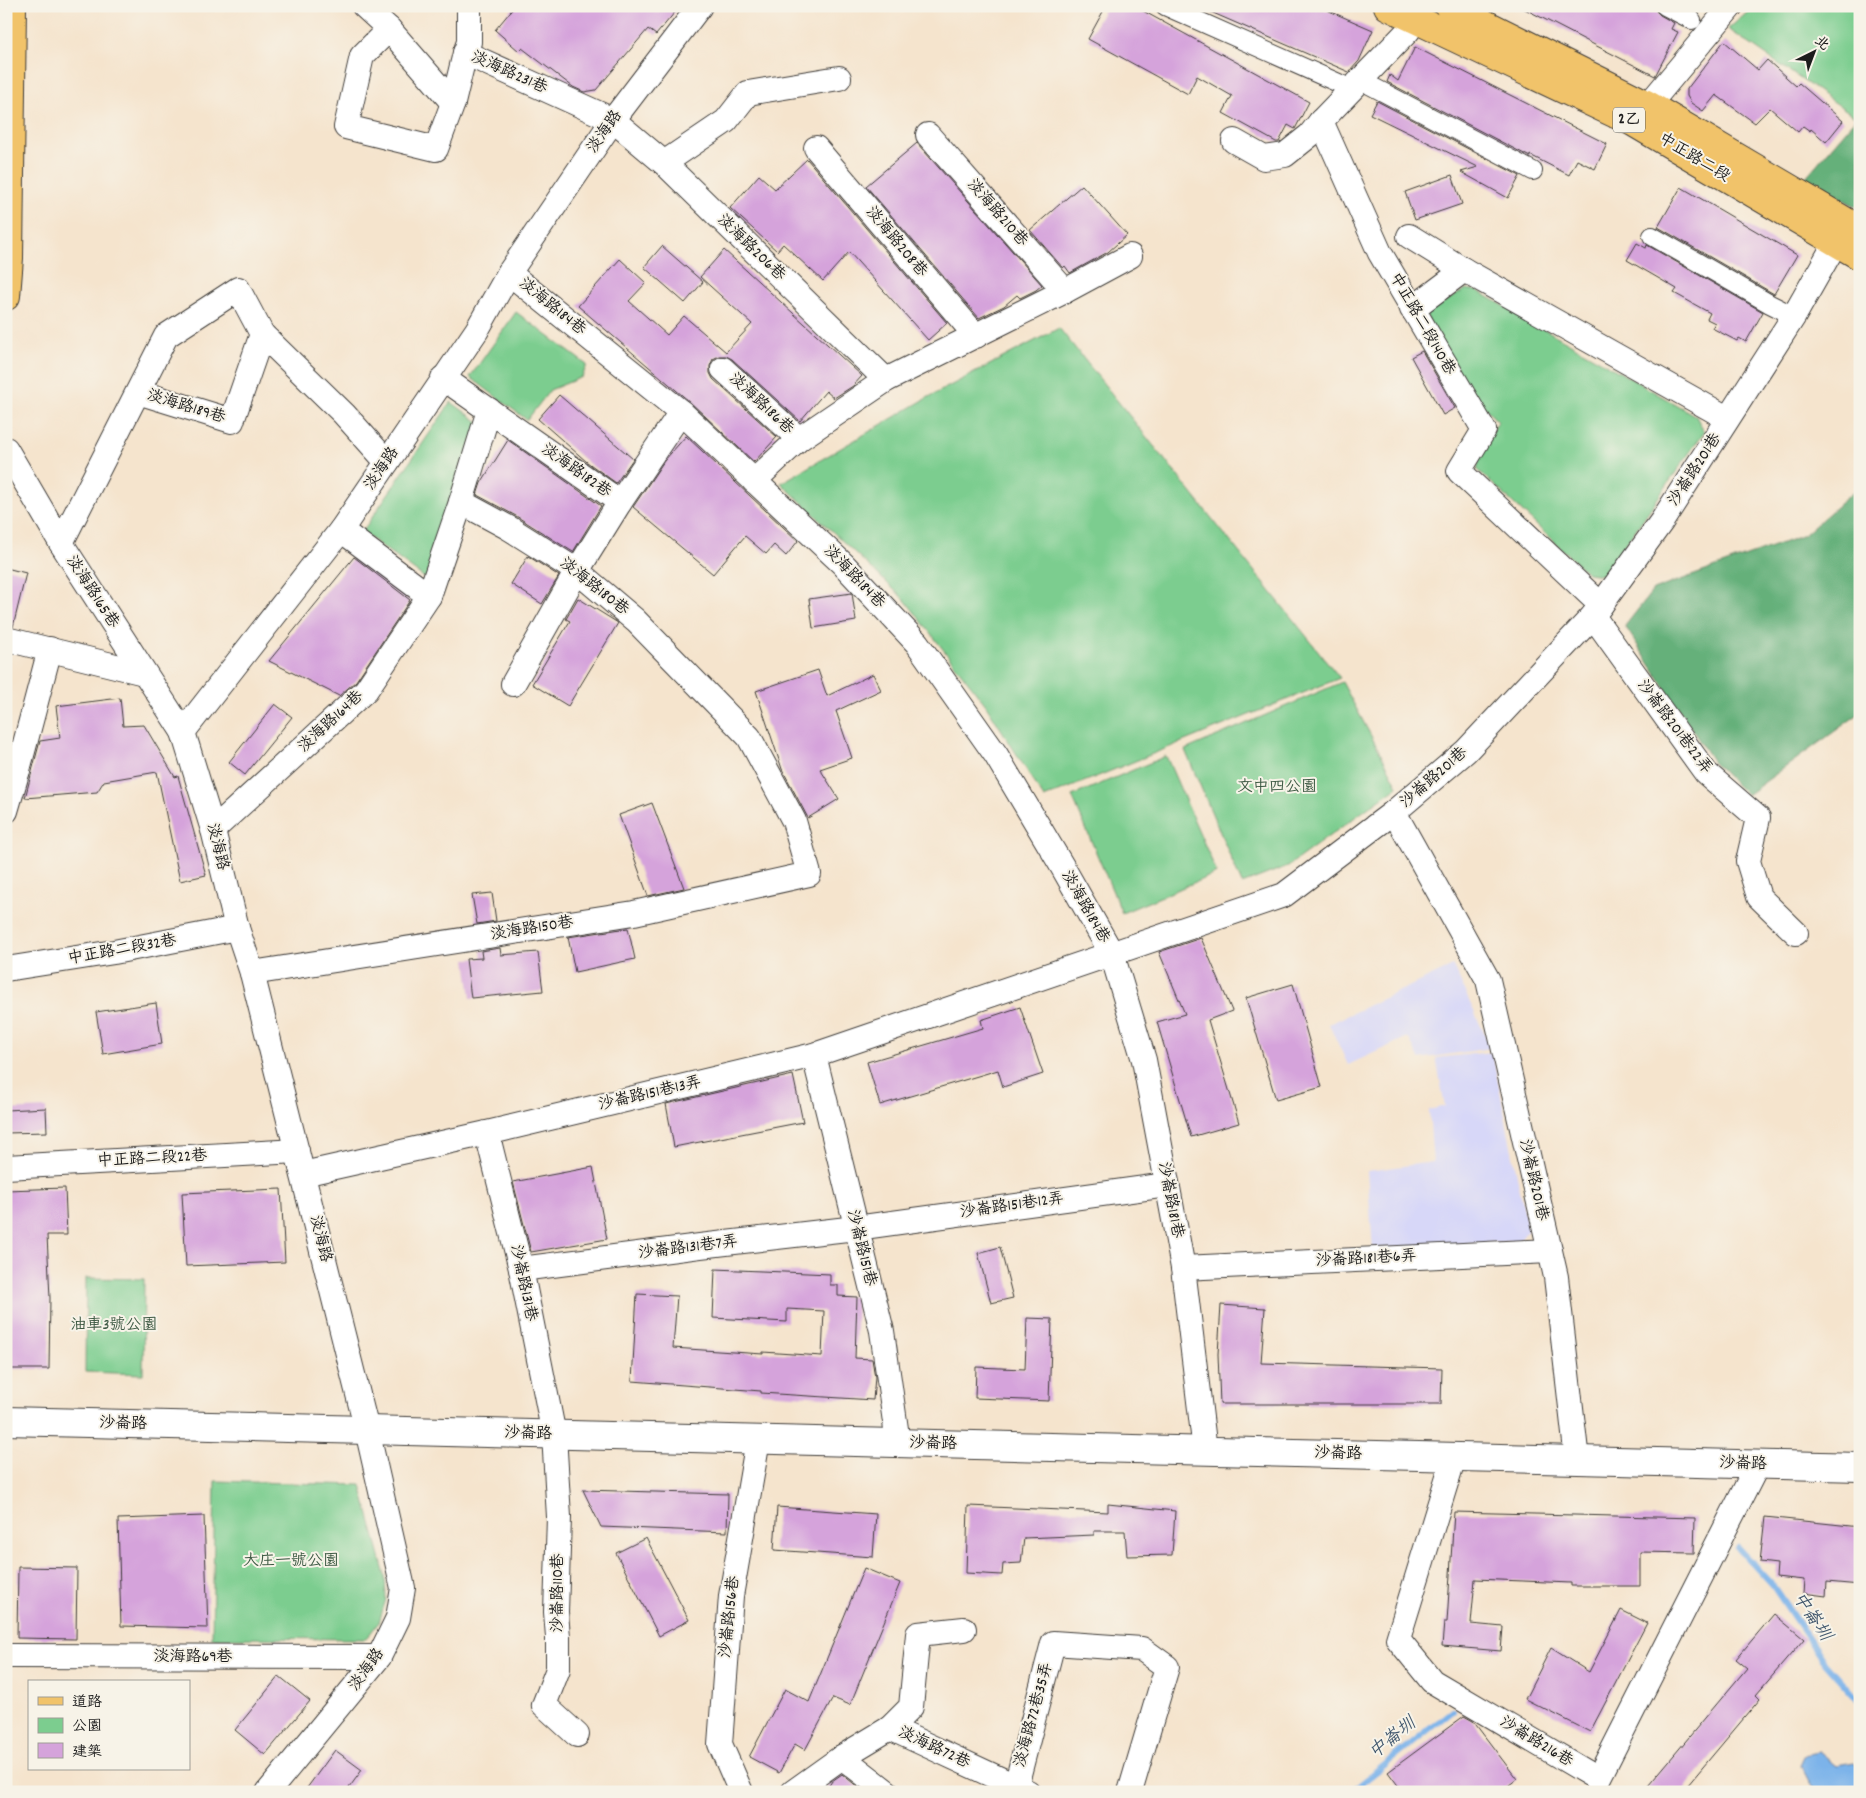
<svg xmlns="http://www.w3.org/2000/svg" width="1866" height="1798" font-family="Dekko,'LXGW WenKai TC',sans-serif">
  <style>
    .built { fill: #d7d7f8 }
    .green { fill: #7ccd8f; stroke: #4c7456 }
    .forest { fill: #65b07a; stroke: #40664b }
    .water { fill: #7bb3ea; stroke: #4c6883 }
    .lines { fill: none; stroke-linecap: round; stroke-linejoin: round }
    .stream { stroke: #7bb3ea; stroke-width: 6 }
    .building { fill: #d5a3db }
    .pedestrian-casing { stroke: #3d3a37; stroke-width: 20 }
    .minor-casing { stroke: #3d3a37; stroke-width: 26 }
    .tertiary-casing { stroke: #3d3a37; stroke-width: 30 }
    .primary-casing { stroke: #3d3a37; stroke-width: 30 }
    .pedestrian { stroke: #fff; stroke-width: 18 }
    .minor { stroke: #fff; stroke-width: 24 }
    .tertiary { stroke: #fff; stroke-width: 28 }
    .primary { stroke: #f1c36a; stroke-width: 28 }
    .labels { text-anchor: middle; dominant-baseline: central; stroke-width: 4; stroke-linejoin: round; paint-order: stroke }
    .shield { fill: #f7f3e8; stroke: #5e5c59; stroke-width: 1 }
    .shield-label { font-size: 15px; font-weight: bold; fill: #1c1c1c }
    .street-label { font-size: 16px; fill: #1c1c1c; stroke: #f7f3e8 }
    .park-label { font-size: 16px; fill: #3e5a44; stroke: #f7f3e8 }
    .water-label { font-size: 18px; font-style: italic; fill: #42586e; stroke: #f7f3e8 }
  </style>
  <rect width="100%" height="100%" fill="#f7f3e8"/>
  <filter id="ink" filterUnits="userSpaceOnUse"><feTurbulence type="fractalNoise" baseFrequency=".02" numOctaves="2"/><feDisplacementMap in="SourceGraphic" scale="10" xChannelSelector="R" yChannelSelector="G"/><feConvolveMatrix kernelMatrix="1 2 1 2 8 2 1 2 1" color-interpolation-filters="sRGB"/></filter>
  <filter id="wash" filterUnits="userSpaceOnUse"><feTurbulence type="fractalNoise" baseFrequency=".0096" numOctaves="4" result="noise"/><feDisplacementMap in="SourceGraphic" scale="20" xChannelSelector="R" yChannelSelector="G"/><feGaussianBlur stdDeviation="1.12" result="paint"/><feColorMatrix in="noise" values="0 0 0 0 0 0 0 0 0 0 0 0 0 0 0 0 0 1.4 0 .05"/><feComposite in="paint" operator="in"/></filter>
  <g filter="url(#wash)">
    <rect width="100%" height="100%" fill="#f5e4cd"/>
    <g class="built">
      <polygon points="1453,966 1491,1048 1419,1059 1408,1037 1348,1065 1329,1024"/>
      <polygon points="1492,1052 1528,1230 1519,1241 1373,1249 1367,1171 1433,1162 1429,1110 1445,1106 1436,1058"/>
    </g>
    <g class="green">
      <polygon points="1755,6 1860,6 1860,114 1856,117 1728,29"/>
      <polygon points="1466,289 1478,291 1696,416 1704,432 1604,575 1587,573 1477,469 1481,449 1498,422 1470,392 1425,314"/>
      <polygon points="516,312 587,365 582,377 550,390 527,420 470,377"/>
      <polygon points="1059,328 1340,678 1044,798 986,705 905,600 781,483 927,398"/>
      <polygon points="451,402 479,422 426,579 362,532"/>
      <polygon points="1342,682 1398,786 1288,866 1242,884 1185,750"/>
      <polygon points="1166,756 1217,873 1122,913 1072,796"/>
      <polygon points="86,1278 144,1279 143,1374 85,1372"/>
      <polygon points="215,1481 361,1485 385,1576 386,1599 379,1622 366,1639 212,1638"/>
    </g>
    <g class="forest">
      <polygon points="1860,114 1860,209 1805,178"/>
      <polygon points="1860,486 1860,713 1747,795 1713,762 1625,626 1653,590 1804,535"/>
    </g>
    <polygon class="water" points="1820,1752 1837,1766 1853,1763 1860,1768 1860,1792 1818,1792 1812,1787 1801,1766 1805,1755"/>
    <g class="lines">
      <g class="stream">
        <polyline points="1738,1548 1773,1586 1824,1662 1857,1699 1860,1697"/>
        <polyline points="1351,1792 1453,1710"/>
      </g>
    </g>
    <g id="blocks">
      <g class="building">
        <polygon points="515,6 680,6 656,35 648,29 596,90 584,92 573,87 522,48 519,51 495,30"/>
        <polygon points="1106,6 1134,6 1309,102 1295,129 1288,125 1279,142 1276,142 1223,113 1232,96 1197,76 1188,94 1088,39"/>
        <polygon points="1197,6 1318,6 1373,30 1359,61 1349,72"/>
        <polygon points="1519,6 1654,6 1656,11 1660,15 1674,23 1671,29 1678,32 1655,76"/>
        <polygon points="1724,41 1758,70 1767,60 1796,86 1799,83 1843,121 1826,142 1811,129 1810,131 1803,126 1798,132 1770,108 1755,123 1716,95 1703,111 1691,103 1687,96 1687,89"/>
        <polygon points="1415,47 1607,144 1595,169 1577,160 1569,175 1530,155 1530,157 1387,82 1390,75 1398,81"/>
        <polygon points="1377,101 1520,176 1508,198 1461,172 1478,167 1370,114"/>
        <polygon points="917,143 1042,285 1036,290 1020,298 1017,295 1004,306 979,318 866,186"/>
        <polygon points="807,159 947,323 928,340 849,252 823,281 783,244 777,251 730,208 759,175 775,189"/>
        <polygon points="1452,175 1462,204 1415,220 1405,192"/>
        <polygon points="1082,185 1127,235 1108,252 1070,273 1065,266 1063,268 1030,230"/>
        <polygon points="1681,187 1797,255 1774,294 1658,227"/>
        <polygon points="1637,243 1646,248 1647,245 1763,312 1746,342 1739,338 1737,341 1712,328 1715,323 1707,319 1710,313 1674,293 1677,289 1627,260"/>
        <polygon points="662,246 703,282 685,303 644,267"/>
        <polygon points="724,250 862,376 853,386 834,398 826,391 800,421 732,359 726,356 719,356 713,359 710,366 710,373 713,379 777,437 754,462 690,402 578,306 620,259 646,283 629,301 667,335 684,316 726,352 752,324 700,277"/>
        <polygon points="1422,351 1455,408 1443,415 1411,357"/>
        <polygon points="559,395 633,459 616,483 587,462 538,419"/>
        <polygon points="686,436 798,541 786,556 774,545 766,554 745,536 713,574 633,507 664,461"/>
        <polygon points="508,440 601,506 573,552 516,516 477,495 481,483"/>
        <polygon points="528,556 559,576 542,604 511,584"/>
        <polygon points="354,557 410,600 356,681 339,696 269,661"/>
        <polygon points="6,568 26,573 13,627 6,626"/>
        <polygon points="852,593 856,621 813,628 809,599"/>
        <polygon points="578,598 618,623 568,706 532,684 570,621 566,619"/>
        <polygon points="818,670 827,696 873,674 881,690 836,711 852,758 820,769 839,799 808,818 782,769 756,691"/>
        <polygon points="120,698 123,726 144,725 175,777 178,776 206,875 180,881 157,772 104,781 97,792 25,798 40,741 60,738 56,706"/>
        <polygon points="275,704 292,717 245,775 229,762"/>
        <polygon points="652,803 684,888 648,896 619,815"/>
        <polygon points="492,893 496,921 477,924 472,895"/>
        <polygon points="628,928 635,959 575,972 568,937"/>
        <polygon points="1201,938 1232,1011 1208,1020 1239,1123 1191,1137 1157,1022 1185,1014 1159,952"/>
        <polygon points="500,948 501,955 538,952 543,991 471,998 466,959 482,958 481,951"/>
        <polygon points="1293,984 1322,1087 1276,1100 1246,998"/>
        <polygon points="156,1003 162,1044 103,1054 96,1012"/>
        <polygon points="1020,1007 1043,1074 1003,1087 998,1070 880,1105 867,1062 983,1028 981,1020"/>
        <polygon points="793,1075 803,1122 674,1147 666,1104"/>
        <polygon points="46,1108 47,1132 6,1133 6,1110"/>
        <polygon points="593,1167 607,1239 531,1252 513,1182"/>
        <polygon points="65,1188 67,1235 47,1235 50,1298 49,1369 6,1369 6,1190"/>
        <polygon points="281,1189 285,1262 186,1266 182,1193"/>
        <polygon points="1000,1247 1013,1298 991,1303 978,1253"/>
        <polygon points="715,1269 830,1274 830,1285 838,1285 838,1296 857,1297 855,1358 872,1359 875,1377 873,1400 761,1393 761,1391 632,1381 637,1294 677,1296 673,1348 763,1354 763,1352 822,1356 824,1311 787,1309 787,1322 713,1318"/>
        <polygon points="1221,1305 1265,1308 1261,1363 1442,1368 1441,1404 1220,1404 1218,1354"/>
        <polygon points="1027,1318 1052,1319 1049,1401 975,1398 976,1367 1025,1369"/>
        <polygon points="583,1490 728,1494 727,1532 601,1527"/>
        <polygon points="1108,1504 1175,1511 1172,1555 1127,1556 1125,1531 1094,1531 1094,1535 1024,1538 1021,1563 1003,1564 1002,1575 966,1573 968,1506 1108,1512"/>
        <polygon points="777,1507 876,1514 873,1557 774,1550"/>
        <polygon points="1454,1512 1695,1518 1694,1553 1640,1552 1640,1586 1571,1586 1571,1583 1475,1579 1471,1624 1503,1627 1501,1651 1442,1646 1444,1622 1447,1622"/>
        <polygon points="204,1516 208,1628 121,1626 118,1519"/>
        <polygon points="1765,1517 1860,1527 1860,1585 1827,1582 1826,1596 1803,1593 1804,1580 1776,1577 1777,1564 1760,1562"/>
        <polygon points="646,1538 689,1620 659,1636 616,1553"/>
        <polygon points="18,1567 77,1568 76,1639 17,1638"/>
        <polygon points="864,1568 900,1583 850,1705 833,1698 805,1750 795,1744 779,1773 749,1757 785,1689 809,1702"/>
        <polygon points="1621,1610 1647,1623 1590,1732 1525,1699 1551,1648 1589,1672"/>
        <polygon points="1774,1614 1804,1639 1756,1695 1760,1699 1682,1792 1643,1792 1747,1668 1736,1659"/>
        <polygon points="279,1676 310,1701 265,1755 235,1730"/>
        <polygon points="1464,1716 1473,1721 1517,1779 1500,1792 1403,1792 1388,1772"/>
        <polygon points="335,1750 362,1770 346,1792 304,1792"/>
        <polygon points="842,1774 864,1792 825,1792 832,1781"/>
      </g>
    </g>
  </g>
  <g filter="url(#ink)">
    <use href="#blocks" fill-opacity="0" stroke="#3d3a37" stroke-width="1"/>
    <g class="lines">
      <defs>
        <g id="pedestrian">
          <polyline points="1165,6 1352,89"/>
          <polyline points="1665,6 1692,20"/>
          <polyline points="1360,80 1533,171"/>
          <polyline points="1652,236 1770,304 1794,316"/>
        </g>
        <g id="minor">
          <polyline points="364,6 389,29 362,56 346,127 436,149 453,103 465,53 613,120 664,163 886,380"/>
          <polyline points="1413,17 1408,31 1321,121 1380,253 1484,430 1459,471 1601,605"/>
          <polyline points="389,29 453,103"/>
          <polyline points="465,53 469,42 469,6"/>
          <polyline points="1636,120 1731,6"/>
          <polyline points="928,135 1065,291"/>
          <polyline points="1234,141 1264,158 1285,155 1310,135 1321,121"/>
          <polyline points="816,148 976,336"/>
          <polyline points="664,163 726,121 748,93 839,78"/>
          <polyline points="1409,236 1464,270 1727,418"/>
          <polyline points="509,273 681,412 843,564 917,643 996,755 1062,866 1112,954 1144,1060 1183,1268 1205,1451"/>
          <polyline points="1412,309 1464,270"/>
          <polyline points="723,369 799,439"/>
          <polyline points="443,378 620,502 681,412"/>
          <polyline points="138,392 232,421 262,334 344,414 387,462"/>
          <polyline points="6,449 61,543 183,732 213,830 237,928 252,973 367,1430 403,1588 398,1618 379,1657 268,1792"/>
          <polyline points="754,481 799,439 886,380 1065,291 1130,256"/>
          <polyline points="461,502 489,410"/>
          <polyline points="61,543 166,336 238,289 262,334"/>
          <polyline points="1593,616 1706,773 1758,818 1748,861 1759,897 1796,933"/>
          <polyline points="6,639 144,673"/>
          <polyline points="513,684 577,571 620,502"/>
          <polyline points="183,732 341,530 477,330 509,273 613,120 700,6"/>
          <polyline points="6,766 18,770 50,649"/>
          <polyline points="6,811 18,770"/>
          <polyline points="1394,812 1488,980 1556,1277 1577,1460"/>
          <polyline points="213,830 366,690 429,596"/>
          <polyline points="6,969 114,952 237,928"/>
          <polyline points="252,973 634,913 809,874 794,821 749,737 636,621 577,571 509,528 461,502 429,596 341,530"/>
          <polyline points="814,1055 882,1331 898,1443"/>
          <polyline points="487,1133 521,1269 554,1435 559,1517 556,1612 558,1637 558,1669 544,1705 577,1735"/>
          <polyline points="6,1167 297,1151"/>
          <polyline points="303,1174 487,1133 814,1055 1284,895 1394,812 1466,751 1593,616 1662,521 1794,316 1836,242"/>
          <polyline points="1183,1268 1550,1251"/>
          <polyline points="521,1269 700,1246 856,1228 1167,1185"/>
          <polyline points="1454,1457 1398,1639 1432,1681 1598,1779 1758,1464"/>
          <polyline points="6,1656 379,1657"/>
          <polyline points="890,1728 911,1707 918,1634 964,1629"/>
          <polyline points="842,1757 887,1792"/>
          <polyline points="1016,1786 1053,1643 1142,1649 1167,1667 1130,1792"/>
          <polyline points="741,1792 720,1744 731,1596 758,1440"/>
          <polyline points="793,1792 842,1757 890,1728 1028,1792"/>
        </g>
        <polyline id="tertiary" points="6,1421 1860,1467"/>
        <g id="primary">
          <polyline points="1388,6 1633,122 1860,256"/>
          <polyline points="1449,6 1648,105 1860,230"/>
          <polyline points="6,296 9,258 12,6"/>
        </g>
      </defs>
      <use href="#pedestrian" class="pedestrian-casing"/>
      <use href="#minor" class="minor-casing"/>
      <use href="#tertiary" class="tertiary-casing"/>
      <use href="#primary" class="primary-casing"/>
      <use href="#pedestrian" class="pedestrian"/>
      <use href="#minor" class="minor"/>
      <use href="#tertiary" class="tertiary"/>
      <use href="#primary" class="primary"/>
    </g>
  </g>
  <g class="labels">
    <rect class="shield" x="1613" y="107.5" width="32" height="25" rx="4"/>
    <g class="shield-label">
      <text x="1629" y="120">2乙</text>
    </g>
    <g class="street-label">
      <text transform="translate(509 73) rotate(24)">淡海路231巷</text>
      <text transform="translate(605 132) rotate(-55)">淡海路</text>
      <text transform="translate(1694 158) rotate(31)">中正路二段</text>
      <text transform="translate(997 213) rotate(49)">淡海路210巷</text>
      <text transform="translate(896 242) rotate(50)">淡海路208巷</text>
      <text transform="translate(751 248) rotate(44)">淡海路206巷</text>
      <text transform="translate(552 307) rotate(39)">淡海路184巷</text>
      <text transform="translate(1422 324) rotate(60)">中正路二段140巷</text>
      <text transform="translate(761 404) rotate(43)">淡海路186巷</text>
      <text transform="translate(186 407) rotate(17)">淡海路189巷</text>
      <text transform="translate(382 469) rotate(-56)">淡海路</text>
      <text transform="translate(1695 470) rotate(-57)">沙崙路201巷</text>
      <text transform="translate(576 471) rotate(35)">淡海路182巷</text>
      <text transform="translate(854 577) rotate(46)">淡海路184巷</text>
      <text transform="translate(594 587) rotate(38)">淡海路180巷</text>
      <text transform="translate(92 592) rotate(57)">淡海路165巷</text>
      <text transform="translate(331 722) rotate(-43)">淡海路164巷</text>
      <text transform="translate(1674 727) rotate(53)">沙崙路201巷22弄</text>
      <text transform="translate(1434 778) rotate(-41)">沙崙路201巷</text>
      <text transform="translate(217 847) rotate(76)">淡海路</text>
      <text transform="translate(1085 907) rotate(60)">淡海路184巷</text>
      <text transform="translate(532 929) rotate(-9)">淡海路150巷</text>
      <text transform="translate(122 950) rotate(-10)">中正路二段32巷</text>
      <text transform="translate(650 1094) rotate(-13)">沙崙路151巷13弄</text>
      <text transform="translate(152 1159) rotate(-3)">中正路二段22巷</text>
      <text transform="translate(1533 1180) rotate(77)">沙崙路201巷</text>
      <text transform="translate(1170 1200) rotate(79)">沙崙路181巷</text>
      <text transform="translate(1012 1206) rotate(-8)">沙崙路151巷12弄</text>
      <text transform="translate(320 1239) rotate(76)">淡海路</text>
      <text transform="translate(688 1248) rotate(-7)">沙崙路131巷7弄</text>
      <text transform="translate(861 1248) rotate(76)">沙崙路151巷</text>
      <text transform="translate(1366 1259) rotate(-3)">沙崙路181巷6弄</text>
      <text transform="translate(523 1283) rotate(78)">沙崙路131巷</text>
      <text transform="translate(123 1424) rotate(1)">沙崙路</text>
      <text transform="translate(528 1434) rotate(1)">沙崙路</text>
      <text transform="translate(933 1444) rotate(1)">沙崙路</text>
      <text transform="translate(1338 1454) rotate(1)">沙崙路</text>
      <text transform="translate(1743 1464) rotate(2)">沙崙路</text>
      <text transform="translate(558 1593) rotate(-90)">沙崙路110巷</text>
      <text transform="translate(730 1617) rotate(-84)">沙崙路156巷</text>
      <text x="193" y="1657">淡海路69巷</text>
      <text transform="translate(367 1670) rotate(-54)">淡海路</text>
      <text transform="translate(1034 1715) rotate(-75)">淡海路72巷35弄</text>
      <text transform="translate(1536 1742) rotate(31)">沙崙路216巷</text>
      <text transform="translate(934 1748) rotate(25)">淡海路72巷</text>
    </g>
    <g class="park-label">
      <text x="1277" y="787">文中四公園</text>
      <text x="114" y="1325">油車3號公園</text>
      <text x="291" y="1561">大庄一號公園</text>
    </g>
    <g class="water-label">
      <text transform="translate(1811 1617) rotate(56)">中崙圳</text>
      <text transform="translate(1393 1739) rotate(-39)">中崙圳</text>
    </g>
  </g>
  <rect width="1866" height="1798" fill="none" stroke="#f7f3e8" stroke-width="25"/>
  <rect x="28" y="1680" width="162" height="90" fill="#f7f3e8" stroke="#9f9d96"/>
  <rect x="38" y="1697" width="25" height="8" fill="#f1c36a" stroke="#9f9d96"/>
  <text x="72" y="1706" font-size="15" fill="#1c1c1c">道路</text>
  <rect x="38" y="1718" width="25" height="15" fill="#7ccd8f" stroke="#9f9d96"/>
  <text x="72" y="1730" font-size="15" fill="#1c1c1c">公園</text>
  <rect x="38" y="1743" width="25" height="15" fill="#d5a3db" stroke="#9f9d96"/>
  <text x="72" y="1756" font-size="15" fill="#1c1c1c">建築</text>
  <g transform="translate(1814 52) rotate(42)" stroke="#f7f3e8" stroke-width="4" paint-order="stroke">
  <path d="M0-4L9 19L0 12L-9 19Z" fill="#1c1c1c"/>
  <text y="-8" font-size="14" font-weight="bold" text-anchor="middle" fill="#1c1c1c">北</text>
  </g>
</svg>
